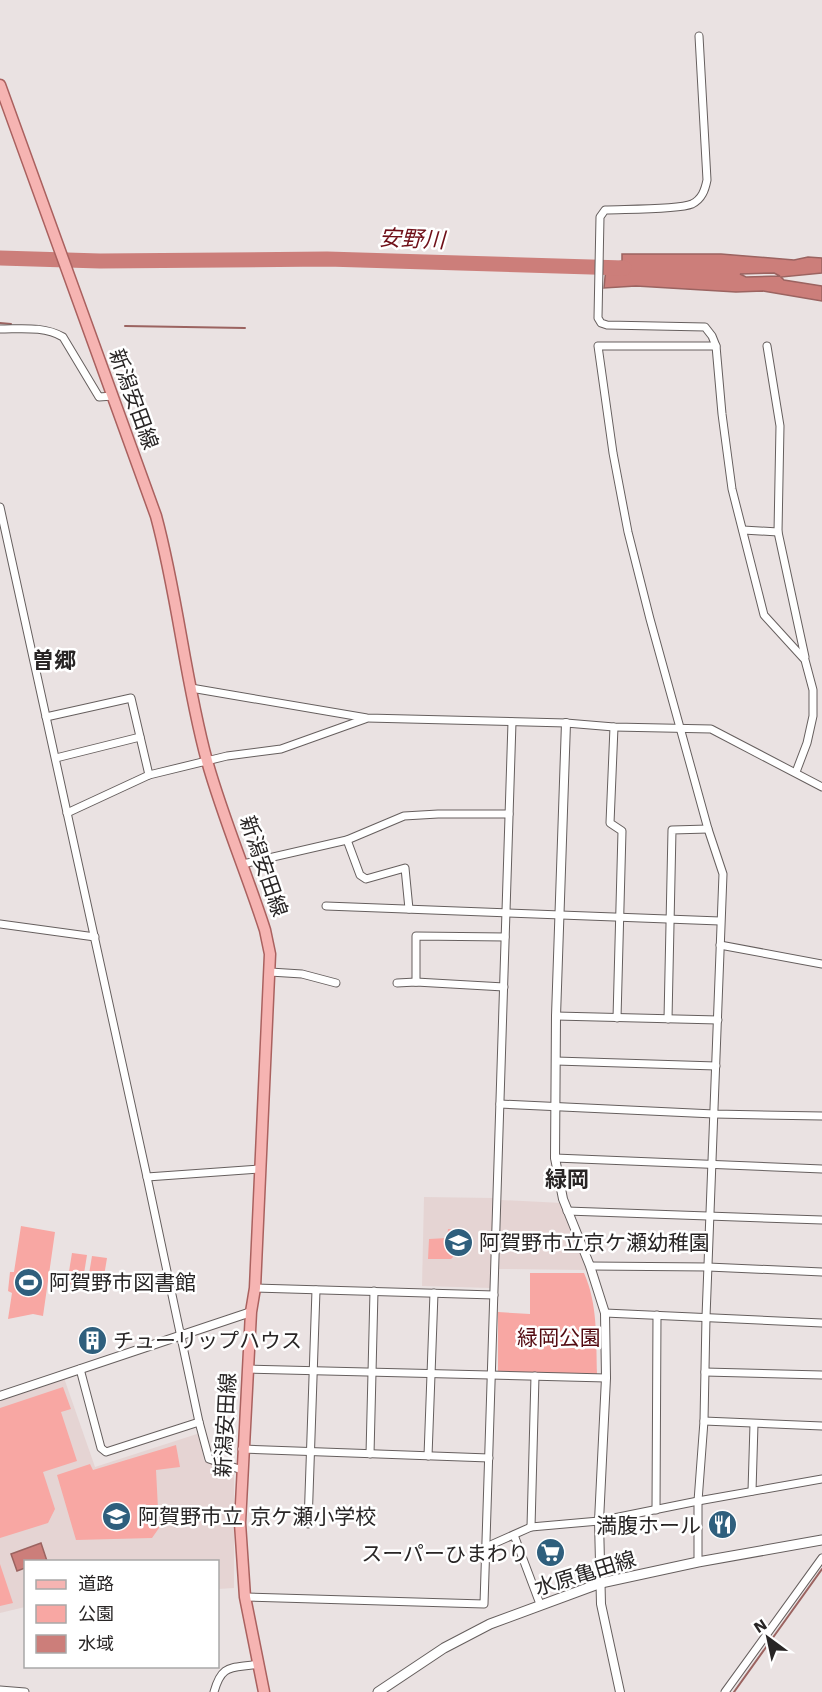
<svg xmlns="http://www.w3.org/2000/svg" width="822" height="1692" font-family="'Work Sans','Noto Sans JP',sans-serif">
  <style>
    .built { fill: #e5d4d3 }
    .green { fill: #f8a7a3 }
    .water { fill: #cc7e7a; stroke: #9b6360; stroke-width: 1.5; fill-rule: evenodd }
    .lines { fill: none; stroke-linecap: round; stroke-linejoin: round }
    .stream { stroke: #9b6360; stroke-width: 2 }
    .river { stroke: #cc7e7a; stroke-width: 15 }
    .minor-casing { stroke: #665f5e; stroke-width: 9 }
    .tertiary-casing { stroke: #665f5e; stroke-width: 10 }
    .secondary-casing { stroke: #665f5e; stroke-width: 11 }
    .primary-casing { stroke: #aa615f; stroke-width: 13 }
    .minor { stroke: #fff; stroke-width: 7 }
    .tertiary { stroke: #fff; stroke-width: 8 }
    .secondary { stroke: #fff; stroke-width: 9 }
    .primary { stroke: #f6b4b2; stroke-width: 10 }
    .labels { text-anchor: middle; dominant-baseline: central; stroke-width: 5; stroke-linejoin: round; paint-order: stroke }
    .street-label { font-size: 21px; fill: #282525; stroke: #fff }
    .poi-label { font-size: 21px; fill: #282525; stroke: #fff; text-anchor: start }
    .park-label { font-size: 21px; fill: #530a10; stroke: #fff }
    .water-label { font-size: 22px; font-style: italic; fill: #6f0f18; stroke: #fff }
    .neighbourhood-label { font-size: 22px; font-weight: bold; fill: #282525; stroke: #fff }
  </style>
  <rect width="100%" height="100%" fill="#eae2e2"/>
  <g class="built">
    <polygon points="424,1197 493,1198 491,1288 422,1286"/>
    <polygon points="501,1200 562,1203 588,1270 499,1269"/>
    <polygon points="64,1378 95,1467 200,1433 204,1461 234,1470 234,1588 218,1589 218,1562 26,1562 25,1607 0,1613 0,1400"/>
  </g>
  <g class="green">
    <polygon points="21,1226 55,1232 43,1316 33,1314 8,1319 12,1293 8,1291 10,1272 14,1272"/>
    <polygon points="448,1229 459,1229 458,1252 451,1259 428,1259 429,1239 447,1238"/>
    <polygon points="72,1253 87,1255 82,1286 67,1284"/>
    <polygon points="92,1256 107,1258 102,1288 87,1286"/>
    <path d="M530 1273H584C598 1304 596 1341 597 1374L498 1372V1312L530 1314Z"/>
    <polygon points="63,1387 71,1409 61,1412 77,1461 43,1472 55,1509 48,1523 0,1538 0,1408"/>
    <polygon points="176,1445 180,1467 156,1470 159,1528 152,1538 76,1540 57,1475 90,1464 93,1470"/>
    <polygon points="0,1564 13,1603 0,1606"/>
  </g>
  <g class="water">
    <path d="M622 254H721L794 260 808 257 822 258V273L781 277 784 280 822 286V301L763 291 736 292 636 286 604 288C606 271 603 265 622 261ZM774 273 780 276 746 277 740 274Z"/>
    <polygon points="41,1543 47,1561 26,1562 25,1568 17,1571 11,1554"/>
  </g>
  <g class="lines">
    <g class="stream">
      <polyline points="0,323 11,324"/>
      <polyline points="125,326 245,328"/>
      <polyline points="734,1692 822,1569"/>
    </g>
    <polyline class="river" points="0,258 100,261 327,259 624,268"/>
    <defs>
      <g id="minor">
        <path d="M699 36 707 180C705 190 702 199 692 204 677 210 624 209 605 210L600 217 598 318 601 323 607 325 705 327 712 336 716 346 722 414 732 489 764 615 805 660 813 690V716L807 743 796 772"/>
        <path d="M0 329C22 329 44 326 63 337L99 397 113 396"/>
        <polyline points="767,346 780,426 778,532 805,657"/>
        <polyline points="0,507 147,1177 199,1422 209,1459 242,1470"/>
        <polyline points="743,530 778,532"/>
        <polyline points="191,688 367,718 566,723 614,727 711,729 822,787"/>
        <polyline points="46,717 131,698 149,775"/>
        <polyline points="614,727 610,823 622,831 617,1018"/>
        <polyline points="56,758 140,737"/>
        <polyline points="67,813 149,775 227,756 281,749 365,719"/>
        <polyline points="347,840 360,875 366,879 405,868 409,909"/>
        <polyline points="243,864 347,840 404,816 438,814 509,814"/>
        <polyline points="326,906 720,921"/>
        <polyline points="0,924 95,937"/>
        <polyline points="720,945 822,964"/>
        <polyline points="270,972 302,974 336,983"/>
        <polyline points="416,982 416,936 505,937"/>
        <polyline points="397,983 416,982 504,987"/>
        <polyline points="556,1016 718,1020"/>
        <polyline points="668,1019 672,830 708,829"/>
        <polyline points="556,1061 716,1066"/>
        <polyline points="500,1104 714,1114 822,1116"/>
        <polyline points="555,1158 822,1169"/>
        <polyline points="147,1177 259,1169"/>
        <polyline points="567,1211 822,1220"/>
        <polyline points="590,1266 708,1267 822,1272"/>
        <polyline points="255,1288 494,1295"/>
        <polyline points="605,1313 822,1323"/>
        <polyline points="80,1369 101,1448 106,1452 199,1422"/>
        <polyline points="248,1369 606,1378"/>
        <polyline points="705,1372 822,1375"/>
        <polyline points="704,1421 822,1426"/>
        <polyline points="242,1449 489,1458"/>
        <polyline points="370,1454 374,1291"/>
        <polyline points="428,1456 434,1293"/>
        <polyline points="752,1491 754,1424"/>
        <polyline points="656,1510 657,1315"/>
        <polyline points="308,1524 316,1290"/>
        <polyline points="531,1527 535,1376"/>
        <polyline points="514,1535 540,1604"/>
        <polyline points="486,1547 531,1527 599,1521 698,1501 822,1479"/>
        <polyline points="698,1562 698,1501 704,1421 706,1317 723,874 708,829 650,619 628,532 613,453 598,346 716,346"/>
        <polyline points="245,1597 484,1604 512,722"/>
        <polyline points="0,1690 25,1692"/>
        <path d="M214 1692C222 1663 231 1669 258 1664"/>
        <polyline points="725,1692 822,1558"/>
      </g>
      <g id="tertiary">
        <polyline points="566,723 556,1016 555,1158 563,1199 590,1266 605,1313 606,1378 599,1521 601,1604 620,1692"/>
        <polyline points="0,1396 251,1312"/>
      </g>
      <polyline id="secondary" points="378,1692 444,1648 490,1624 601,1583 698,1562 822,1540"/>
      <path id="primary" d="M0 85 156 516C178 597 185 681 207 761 223 818 247 874 265 930L270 954 255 1288 251 1312 240 1523 245 1597 264 1692"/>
    </defs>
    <use href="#minor" class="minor-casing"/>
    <use href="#tertiary" class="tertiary-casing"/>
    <use href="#secondary" class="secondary-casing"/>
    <use href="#primary" class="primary-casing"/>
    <use href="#minor" class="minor"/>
    <use href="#tertiary" class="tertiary"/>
    <use href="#secondary" class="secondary"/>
    <use href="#primary" class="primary"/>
  </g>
  <defs>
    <symbol id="school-disc" viewBox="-11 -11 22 22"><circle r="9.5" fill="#2f5f7d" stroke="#fff"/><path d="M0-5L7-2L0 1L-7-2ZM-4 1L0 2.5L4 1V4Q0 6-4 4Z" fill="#fff"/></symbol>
    <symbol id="stadium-disc" viewBox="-11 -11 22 22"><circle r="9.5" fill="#2f5f7d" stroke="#fff"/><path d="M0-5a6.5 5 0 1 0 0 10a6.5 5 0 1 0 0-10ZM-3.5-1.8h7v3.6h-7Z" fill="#fff"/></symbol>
    <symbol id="building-disc" viewBox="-11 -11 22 22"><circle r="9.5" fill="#2f5f7d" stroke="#fff"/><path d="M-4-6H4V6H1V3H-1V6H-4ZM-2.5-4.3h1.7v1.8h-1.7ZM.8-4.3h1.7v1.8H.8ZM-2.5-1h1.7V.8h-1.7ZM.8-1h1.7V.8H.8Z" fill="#fff"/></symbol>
    <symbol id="restaurant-disc" viewBox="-11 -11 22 22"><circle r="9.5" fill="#2f5f7d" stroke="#fff"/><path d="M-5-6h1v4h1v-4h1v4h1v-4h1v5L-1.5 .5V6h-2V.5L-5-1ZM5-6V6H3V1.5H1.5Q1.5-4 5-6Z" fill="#fff"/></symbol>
    <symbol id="supermarket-disc" viewBox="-11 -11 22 22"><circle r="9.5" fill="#2f5f7d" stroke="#fff"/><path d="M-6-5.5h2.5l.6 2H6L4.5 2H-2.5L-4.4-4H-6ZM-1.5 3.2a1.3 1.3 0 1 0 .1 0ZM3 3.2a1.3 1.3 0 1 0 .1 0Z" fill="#fff"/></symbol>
  </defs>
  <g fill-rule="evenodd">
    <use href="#school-disc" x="442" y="1226" width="33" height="33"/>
    <use href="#stadium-disc" x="12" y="1266" width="33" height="33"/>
    <use href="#building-disc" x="76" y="1324" width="33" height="33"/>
    <use href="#school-disc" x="100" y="1500" width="33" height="33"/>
    <use href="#restaurant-disc" x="706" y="1508" width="33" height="33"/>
    <use href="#supermarket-disc" x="534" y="1536" width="33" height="33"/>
  </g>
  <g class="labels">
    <g class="street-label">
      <text transform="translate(134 399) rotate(70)">新潟安田線</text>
      <text transform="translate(264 866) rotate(71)">新潟安田線</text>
      <text transform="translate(225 1425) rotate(-87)">新潟安田線</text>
      <text transform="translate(585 1573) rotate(-17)">水原亀田線</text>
    </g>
    <g class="poi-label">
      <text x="479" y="1242">阿賀野市立京ケ瀬幼稚園</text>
      <text x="49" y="1282">阿賀野市図書館</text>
      <text x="113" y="1340">チューリップハウス</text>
      <text x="138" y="1516">阿賀野市立 京ケ瀬小学校</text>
      <text x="701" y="1525" text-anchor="end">満腹ホール</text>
      <text x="529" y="1553" text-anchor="end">スーパーひまわり</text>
    </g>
    <g class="park-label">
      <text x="559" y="1337">緑岡公園</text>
    </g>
    <g class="water-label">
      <text transform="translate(412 239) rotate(2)">安野川</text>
    </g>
    <g class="neighbourhood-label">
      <text x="54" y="660">曽郷</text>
      <text x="567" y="1179">緑岡</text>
    </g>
  </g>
  <rect x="24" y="1560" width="195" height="108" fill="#ffffff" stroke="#a9a8a8" stroke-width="1.5"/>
  <rect x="36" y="1580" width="30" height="9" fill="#f6b4b2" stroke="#a9a8a8" stroke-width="1.5"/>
  <text x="78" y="1590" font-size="18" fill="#282525">道路</text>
  <rect x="36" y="1605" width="30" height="18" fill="#f8a7a3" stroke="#a9a8a8" stroke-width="1.5"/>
  <text x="78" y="1620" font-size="18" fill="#282525">公園</text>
  <rect x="36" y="1635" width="30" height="18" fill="#cc7e7a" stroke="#a9a8a8" stroke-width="1.5"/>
  <text x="78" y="1650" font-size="18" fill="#282525">水域</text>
  <g transform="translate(768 1638) rotate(327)" stroke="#ffffff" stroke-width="4.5" paint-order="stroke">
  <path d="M0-4.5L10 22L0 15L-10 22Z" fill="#282525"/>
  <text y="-9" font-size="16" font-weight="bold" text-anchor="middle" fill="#282525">N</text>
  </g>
</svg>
